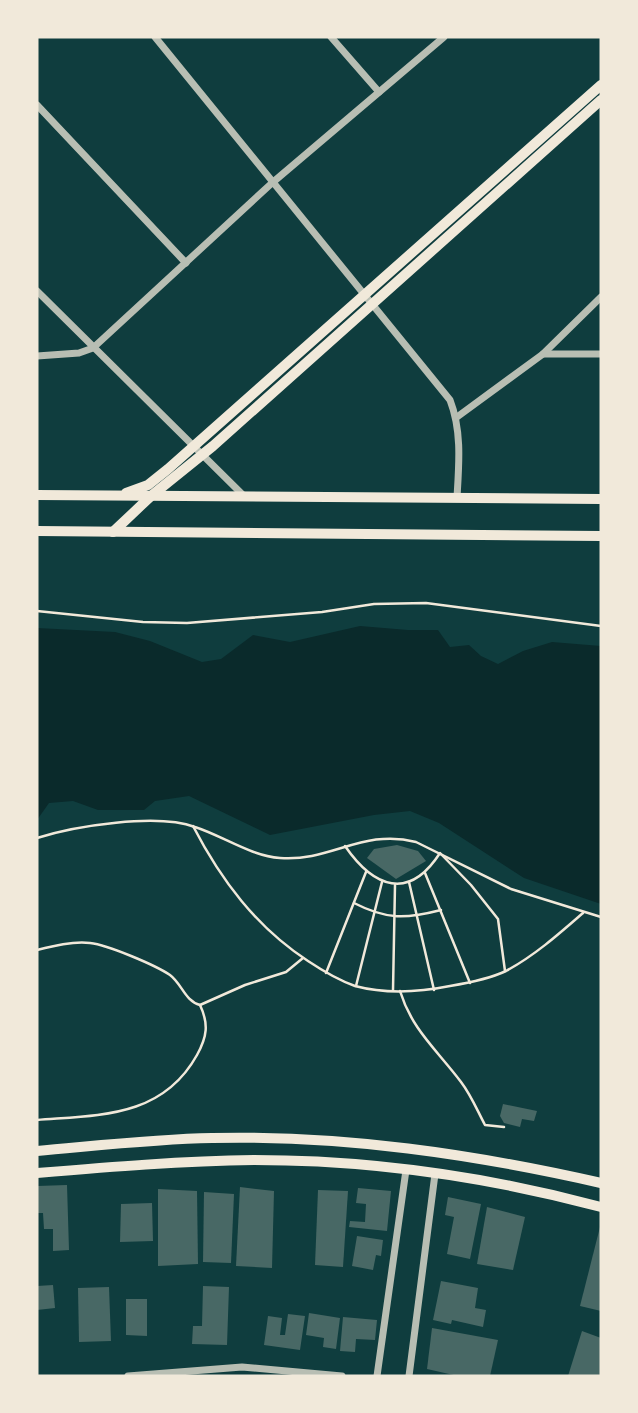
<svg xmlns="http://www.w3.org/2000/svg" width="638" height="1413" font-family="'Space Grotesk',sans-serif">
  <style>
    .water { fill: #0a2a2b }
    .building { fill: #486865 }
    .lines { fill: none; stroke-linecap: round; stroke-linejoin: round }
    .path { stroke: #f1e9da; stroke-width: 2.5 }
    .minor { stroke: #b8beb3; stroke-width: 7 }
    .secondary { stroke: #f1e9da; stroke-width: 10 }
    .primary { stroke: #f1e9da; stroke-width: 10 }
  </style>
  <rect width="100%" height="100%" fill="#0f3d3e"/>
  <polygon class="water" points="360,626 408,630 438,630 450,647 469,645 481,656 498,664 523,651 552,642 601,646 601,904 524,878 439,823 410,811 374,815 270,835 189,796 155,801 144,810 98,810 73,801 49,803 37,820 37,628 115,632 150,641 202,662 221,659 253,635 290,642"/>
  <g class="building">
    <polygon points="397,845 418,851 426,861 396,879 367,858 374,849"/>
    <polygon points="503,1104 537,1111 534,1121 522,1119 520,1127 504,1123 500,1116"/>
    <polygon points="67,1185 69,1250 53,1251 53,1229 44,1229 43,1213 37,1213 37,1186"/>
    <polygon points="240,1187 274,1191 272,1268 236,1266"/>
    <polygon points="358,1188 391,1191 387,1231 349,1227 350,1221 365,1222 366,1204 356,1203"/>
    <polygon points="158,1189 197,1191 198,1264 158,1266"/>
    <polygon points="318,1190 348,1191 343,1267 315,1265"/>
    <polygon points="204,1192 234,1194 231,1263 203,1262"/>
    <polygon points="448,1197 481,1204 470,1259 447,1254 454,1217 445,1215"/>
    <polygon points="152,1203 153,1241 120,1242 121,1204"/>
    <polygon points="487,1207 525,1217 513,1270 477,1264"/>
    <polygon points="600,1227 601,1227 601,1311 580,1306"/>
    <polygon points="357,1236 383,1240 381,1256 376,1255 373,1270 352,1266"/>
    <polygon points="441,1281 478,1288 475,1308 486,1310 483,1327 452,1320 451,1324 433,1320"/>
    <polygon points="53,1285 55,1308 37,1310 37,1286"/>
    <polygon points="203,1286 229,1287 227,1345 192,1344 193,1326 202,1326"/>
    <polygon points="109,1287 111,1341 79,1342 78,1288"/>
    <polygon points="126,1299 147,1299 147,1336 126,1335"/>
    <polygon points="309,1313 340,1318 336,1349 323,1347 324,1338 306,1335"/>
    <polygon points="288,1314 305,1316 300,1350 264,1345 268,1316 282,1318 280,1335 285,1335"/>
    <polygon points="343,1317 377,1320 375,1340 356,1339 355,1352 340,1351"/>
    <polygon points="432,1328 498,1340 490,1376 458,1376 427,1369"/>
    <polygon points="582,1331 601,1338 601,1376 568,1376"/>
  </g>
  <g class="lines">
    <g class="path">
      <polyline points="37,611 143,622 187,623 322,612 374,604 426,603 601,626"/>
      <path d="M193 826C221 880 256 927 308 961 323 971 338 980 355 986 385 994 420 992 450 986 468 983 489 979 506 971 534 956 559 934 583 913"/>
      <path d="M37 838C75 826 157 813 195 827 223 836 251 856 280 858 331 862 363 828 416 842L511 889 601 917"/>
      <path d="M345 846C374 888 409 901 440 853L471 885 498 919 505 971"/>
      <polyline points="425,873 470,983"/>
      <polyline points="409,882 434,990"/>
      <path d="M354 903C387 920 406 919 441 910"/>
      <path d="M37 950C53 946 73 941 90 943 108 945 155 965 170 975 182 984 185 1001 200 1005L245 985 286 972 303 958"/>
      <polyline points="326,973 366,872"/>
      <polyline points="356,986 382,882"/>
      <polyline points="393,990 395,885"/>
      <path d="M400 991C412 1030 437 1050 461 1082 471 1095 477 1110 485 1125L504 1127"/>
      <path d="M37 1120C99 1115 162 1118 197 1055 207 1037 209 1024 200 1005"/>
    </g>
    <g class="minor">
      <path d="M155 37 450 400C462 431 459 464 457 497"/>
      <polyline points="331,37 379,92"/>
      <polyline points="37,105 186,263"/>
      <polyline points="37,291 245,497"/>
      <polyline points="543,354 601,354"/>
      <polyline points="37,356 79,353 93,348 272,183 444,37"/>
      <polyline points="457,417 543,354 601,297"/>
      <polyline points="128,1376 242,1367 342,1376"/>
      <polyline points="377,1376 406,1170"/>
      <polyline points="409,1376 435,1174"/>
    </g>
    <g class="secondary">
      <polyline points="126,493 148,485 168,469 601,85"/>
      <polyline points="113,532 151,496 213,446 601,100"/>
    </g>
    <g class="primary">
      <polyline points="37,495 601,499"/>
      <polyline points="37,531 601,536"/>
      <path d="M37 1151C95 1146 153 1139 212 1138 344 1135 473 1154 601 1183"/>
      <path d="M37 1173C109 1167 182 1161 254 1160 371 1160 489 1177 601 1207"/>
    </g>
  </g>
  <rect width="638" height="1413" fill="none" stroke="#f1e9da" stroke-width="77"/>
</svg>
